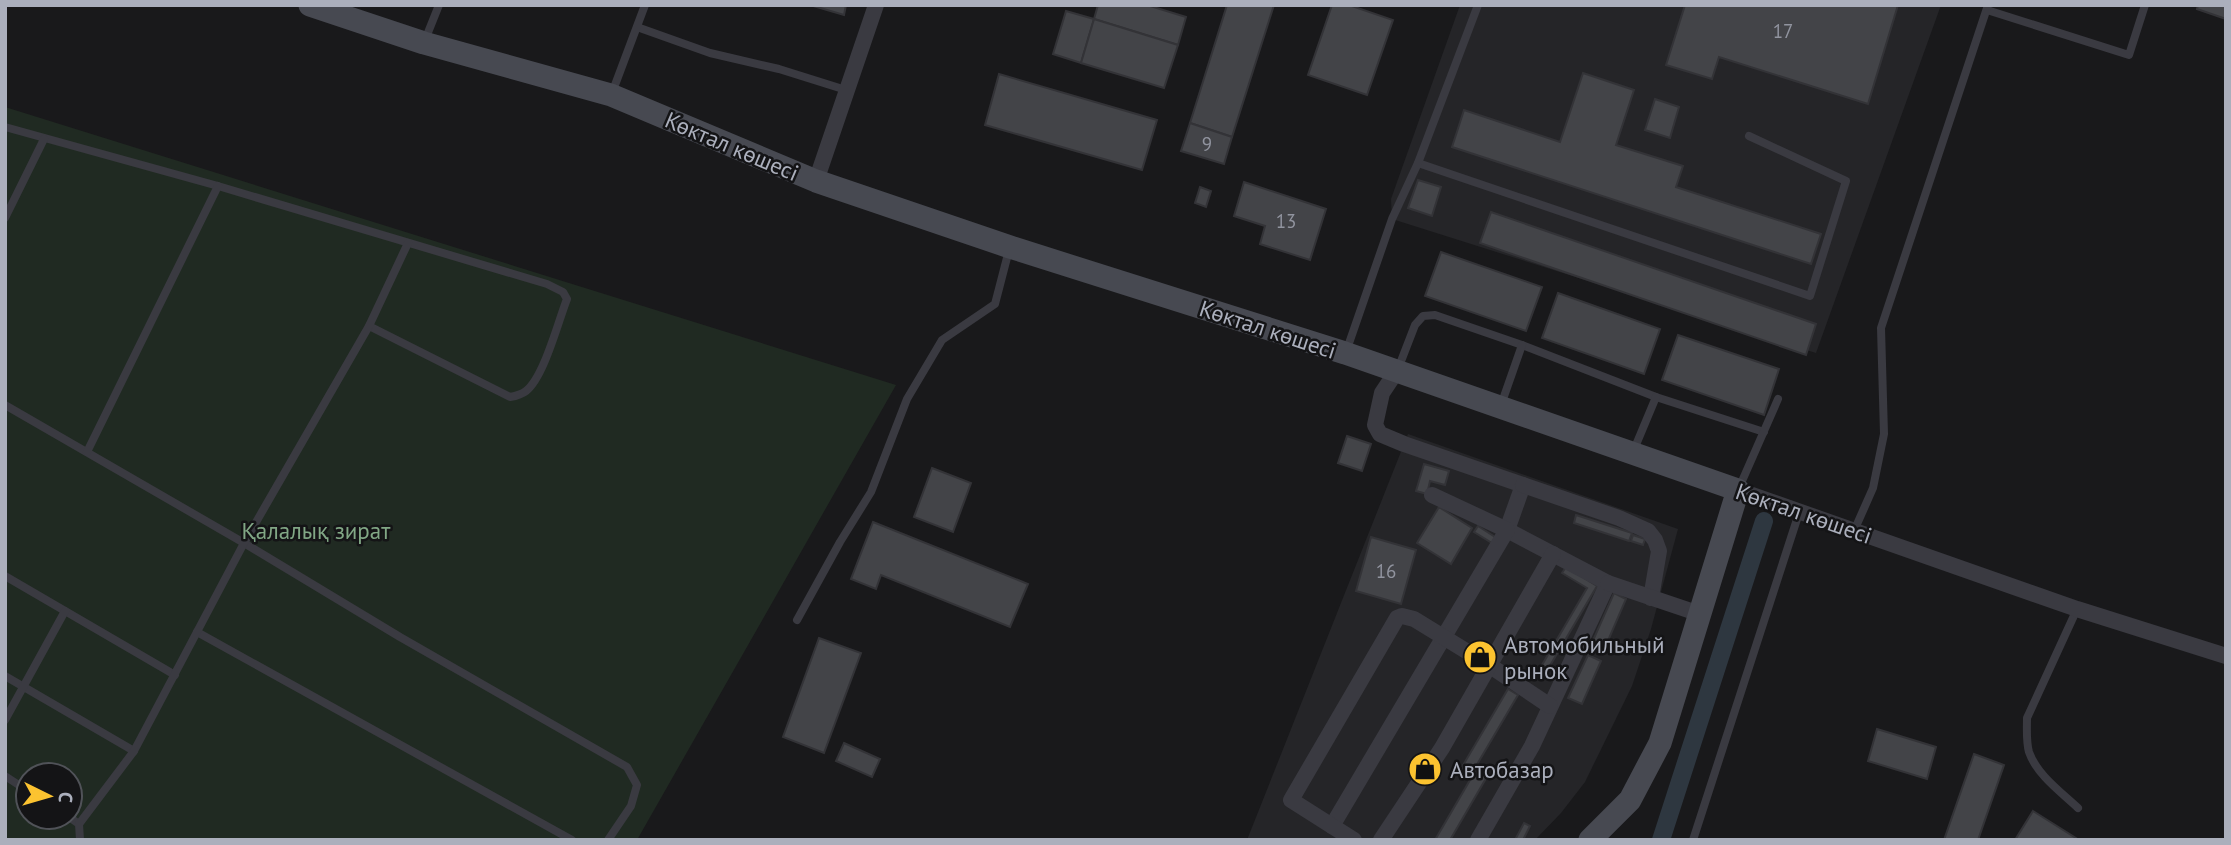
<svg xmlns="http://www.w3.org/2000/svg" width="2231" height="845" font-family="'PT Sans',sans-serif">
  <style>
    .built { fill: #252528 }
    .green { fill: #202a22; fill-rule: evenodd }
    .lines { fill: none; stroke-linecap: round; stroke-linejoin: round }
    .canal { stroke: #2e3740; stroke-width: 18 }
    .building { fill: #434448; stroke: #333337; stroke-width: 2 }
    .lane { stroke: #3a3a41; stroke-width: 8 }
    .street { stroke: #3a3a41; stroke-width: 16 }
    .secondary { stroke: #474951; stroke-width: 23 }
    .labels { text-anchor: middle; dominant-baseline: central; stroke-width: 5; stroke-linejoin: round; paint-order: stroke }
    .number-label { font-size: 19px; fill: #91949f }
    .street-label { font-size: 23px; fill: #abafbc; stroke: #141416 }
    .park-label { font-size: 23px; fill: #81a785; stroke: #141416 }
    .poi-label { font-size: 23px; fill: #abafbc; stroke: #141416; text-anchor: start }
  </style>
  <rect width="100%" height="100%" fill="#19191b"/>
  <g class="built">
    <polygon points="1460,5 1941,5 1816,353 1392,219 1391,199"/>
    <polygon points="1408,434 1678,529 1651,629 1632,686 1585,782 1561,813 1535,840 1247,840"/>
  </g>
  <path class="green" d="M5 107 896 385 637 840H5ZM28 775H70V817H28Z"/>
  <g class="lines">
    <polyline class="canal" points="1661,840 1764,521"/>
  </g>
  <g class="building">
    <polygon points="810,5 846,5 844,15"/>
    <polygon points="1098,5 1147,5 1186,17 1178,45 1094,19"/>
    <polygon points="1227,5 1274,5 1232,137 1190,123"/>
    <polygon points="1332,5 1349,5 1393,20 1367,95 1308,75"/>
    <polygon points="1685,5 1898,5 1868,104 1719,57 1712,79 1666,65"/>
    <polygon points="2198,5 2226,5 2226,19 2197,9"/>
    <polygon points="1066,11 1094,19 1081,63 1053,54"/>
    <polygon points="1094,19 1178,45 1164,88 1081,63"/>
    <polygon points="1583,73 1634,90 1616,145 1683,166 1676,187 1821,234 1811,264 1452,147 1464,110 1560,142"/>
    <polygon points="999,74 1157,120 1142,170 985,125"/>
    <polygon points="1655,99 1679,107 1670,138 1645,130"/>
    <polygon points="1190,123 1232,137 1224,164 1181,151"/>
    <polygon points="1418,180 1441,187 1432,216 1408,208"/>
    <polygon points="1244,182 1326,209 1310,260 1260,244 1265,226 1234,216"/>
    <polygon points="1200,187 1211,191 1206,207 1195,203"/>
    <polygon points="1491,212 1816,324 1806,355 1480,243"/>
    <polygon points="1441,252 1542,287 1526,331 1425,296"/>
    <polygon points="1558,293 1660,329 1644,374 1542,338"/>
    <polygon points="1678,335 1779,369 1764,415 1662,380"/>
    <polygon points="1347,436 1371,444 1362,471 1338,463"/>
    <polygon points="1424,464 1449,471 1445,485 1430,481 1427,494 1416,491"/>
    <polygon points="932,468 971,483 953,532 914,517"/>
    <polygon points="1439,507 1472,528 1451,564 1417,543"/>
    <polygon points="1576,515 1632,533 1629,541 1574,523"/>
    <polygon points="873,522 1028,584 1010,627 881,575 876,589 851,579"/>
    <polygon points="1478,526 1495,537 1492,543 1474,532"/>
    <polygon points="1633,535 1645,539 1643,545 1631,541"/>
    <polygon points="1371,537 1416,550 1401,604 1356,591"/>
    <polygon points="1566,567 1597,586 1548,669 1542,665 1587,588 1562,573"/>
    <polygon points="1614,593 1626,599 1604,650 1591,645"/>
    <polygon points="819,638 861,653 824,753 783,737"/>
    <polygon points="1588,655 1601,661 1582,704 1568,698"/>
    <polygon points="1508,689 1518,695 1469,778 1459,772"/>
    <polygon points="1877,729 1936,747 1927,779 1868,761"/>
    <polygon points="844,743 880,759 872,777 836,761"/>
    <polygon points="1974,754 2004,765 1978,840 1944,840"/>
    <polygon points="1477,768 1488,775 1450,840 1435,840"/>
    <polygon points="2033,811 2079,840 2015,840"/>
    <polygon points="1524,823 1530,826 1523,840 1515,840"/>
  </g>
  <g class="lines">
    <g class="lane">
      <polyline points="1987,10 2129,55 2145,5"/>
      <polyline points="637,27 710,53 779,69 846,90"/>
      <polyline points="425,40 439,5"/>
      <polyline points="612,93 645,5"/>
      <path d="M5 127 218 186 547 284 563 292 567 299C558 322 544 377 526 391 521 395 516 396 510 397L369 326"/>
      <polyline points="1418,163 1810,296 1846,181 1749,136"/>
      <polyline points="5,218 44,139"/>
      <polyline points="1346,352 1392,219 1418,163 1478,5"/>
      <polyline points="1398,369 1415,325 1423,316 1435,315 1522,345 1656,397 1764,432"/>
      <polyline points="5,405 244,543 400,637 627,767 637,785 631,806 608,840"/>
      <polyline points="1501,405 1522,345"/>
      <polyline points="87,452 218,186"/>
      <polyline points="1633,452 1656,397"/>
      <polyline points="1739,488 1778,399"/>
      <polyline points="1854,531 1873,488 1884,434 1881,328 1988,5"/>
      <polyline points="5,576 175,675"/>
      <path d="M2077 609 2027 718C2027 729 2026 742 2029 752 2037 775 2061 792 2078 808"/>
      <polyline points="797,620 840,542 871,492 907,399 942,340 995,304 1009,250"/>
      <polyline points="197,632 572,840"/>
      <polyline points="5,676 134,751"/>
      <polyline points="5,720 65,611"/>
      <polyline points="5,776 28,791"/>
      <polyline points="69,817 79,824"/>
      <polyline points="80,840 79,824 134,751 244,543 369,326 408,243"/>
      <polyline points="1693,840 1799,513"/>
    </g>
    <g class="street">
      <polyline points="816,181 876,5"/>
      <polyline points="1396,372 1382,393 1375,425 1380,434 1404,444 1523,485 1507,530 1608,583 1532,746 1478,840"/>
      <polyline points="1523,485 1619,518 1648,531 1655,540 1659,551 1651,598"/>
      <polyline points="1738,490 2077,609 2226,656"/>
      <polyline points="1608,583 1700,614"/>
      <polyline points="1332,826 1507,530 1432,495"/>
      <polyline points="1354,840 1291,800 1397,618 1402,616 1414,619 1489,665 1550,706"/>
      <polyline points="1381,840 1442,748 1553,554"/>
    </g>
    <polyline class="secondary" points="310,5 424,43 611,95 816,181 1010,247 1345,353 1738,490 1660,743 1630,800 1590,840"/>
  </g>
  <defs>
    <symbol id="shop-disc" viewBox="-11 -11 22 22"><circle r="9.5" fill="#fcc330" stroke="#141416"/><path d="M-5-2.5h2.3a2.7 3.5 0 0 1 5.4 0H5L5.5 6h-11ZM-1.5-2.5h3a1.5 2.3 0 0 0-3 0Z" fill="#111"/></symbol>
  </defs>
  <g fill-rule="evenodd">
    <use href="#shop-disc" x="1461" y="638" width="38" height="38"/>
    <use href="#shop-disc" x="1406" y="750" width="38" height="38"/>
  </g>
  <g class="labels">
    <g class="number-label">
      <text x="1783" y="31">17</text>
      <text x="1207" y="144">9</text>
      <text x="1286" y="221">13</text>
      <text x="1386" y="571">16</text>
    </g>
    <g class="street-label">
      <text transform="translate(732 146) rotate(23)">Көктал көшесі</text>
      <text transform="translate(1268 329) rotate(18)">Көктал көшесі</text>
      <text transform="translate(1804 513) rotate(19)">Көктал көшесі</text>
    </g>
    <g class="park-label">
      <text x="316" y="530">Қалалық зират</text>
    </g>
    <g class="poi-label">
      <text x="1504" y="644">Автомобильный<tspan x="1504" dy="26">рынок</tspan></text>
      <text x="1450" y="769">Автобазар</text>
    </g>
  </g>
  <rect width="2231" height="845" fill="none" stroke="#abafbc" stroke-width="14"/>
  <g transform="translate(49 796) rotate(95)"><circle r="33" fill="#141416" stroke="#505258" stroke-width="2"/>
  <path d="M0-5L12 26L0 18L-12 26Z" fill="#fcc330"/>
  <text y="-10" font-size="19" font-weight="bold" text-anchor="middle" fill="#abafbc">С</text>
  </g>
</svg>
